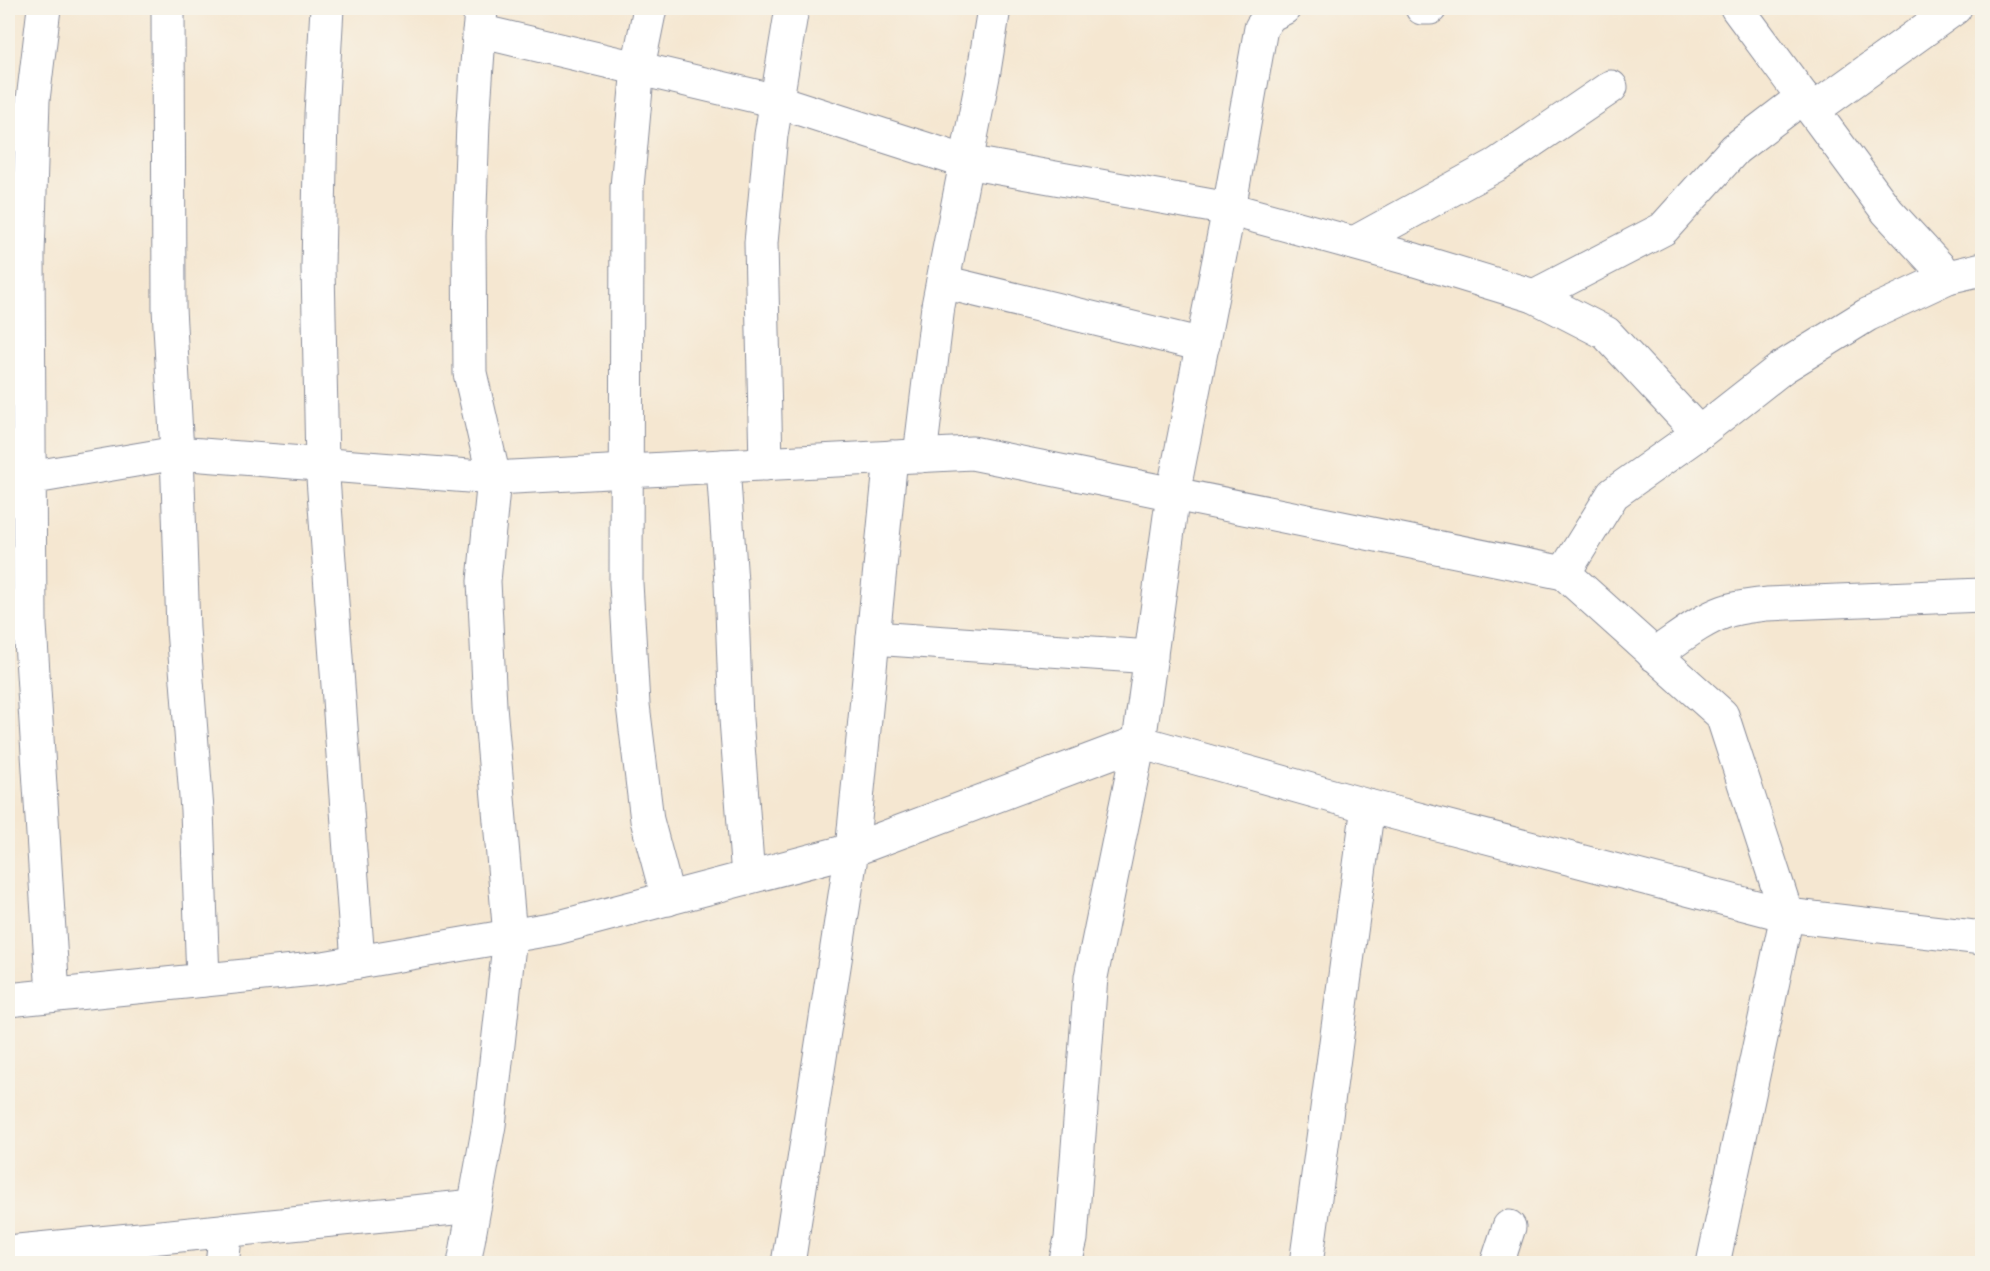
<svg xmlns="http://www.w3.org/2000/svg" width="1990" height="1271" font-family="Mali,sans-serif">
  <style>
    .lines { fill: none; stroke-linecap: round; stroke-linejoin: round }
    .minor-casing { stroke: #888b98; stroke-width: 35 }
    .minor { stroke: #fff; stroke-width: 33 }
  </style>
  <rect width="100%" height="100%" fill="#f7f3e8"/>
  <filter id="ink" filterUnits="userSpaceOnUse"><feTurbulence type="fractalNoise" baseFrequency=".0167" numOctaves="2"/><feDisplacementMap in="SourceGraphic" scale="12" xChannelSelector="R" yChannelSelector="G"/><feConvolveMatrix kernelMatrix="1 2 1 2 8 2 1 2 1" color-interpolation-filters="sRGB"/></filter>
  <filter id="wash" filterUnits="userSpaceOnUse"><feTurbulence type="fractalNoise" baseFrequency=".008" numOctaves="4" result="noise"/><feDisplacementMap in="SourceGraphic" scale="24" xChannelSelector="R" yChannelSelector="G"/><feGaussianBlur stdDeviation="1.35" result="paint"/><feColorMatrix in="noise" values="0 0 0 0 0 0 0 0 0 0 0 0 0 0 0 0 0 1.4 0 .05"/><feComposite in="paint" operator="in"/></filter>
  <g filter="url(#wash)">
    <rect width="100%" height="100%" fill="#f5e7d1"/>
  </g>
  <g filter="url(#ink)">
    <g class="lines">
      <defs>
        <g id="minor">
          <polyline points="44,8 33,100 28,254 30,625 53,995"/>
          <polyline points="168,8 169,308 177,453 183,629 197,810 203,980"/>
          <polyline points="327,8 321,114 318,268 322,464 358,962"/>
          <polyline points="650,8 638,67 627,187 626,583 633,705 647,820 668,899"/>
          <polyline points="1422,8 1430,8"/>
          <polyline points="1737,8 1887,211 1948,277"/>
          <polyline points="479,31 776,101 966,162 1229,209 1261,28 1270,15 1284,8"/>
          <polyline points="1813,110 1955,8"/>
          <polyline points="1354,243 1498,164 1611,87"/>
          <polyline points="943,282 1203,345"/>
          <polyline points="1699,433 1606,333 1534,296 1663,229 1735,149 1803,97"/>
          <polyline points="920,456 938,306 984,71 994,8"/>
          <polyline points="766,464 761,243 771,135 792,8"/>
          <polyline points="723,466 731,583 736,719 748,877"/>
          <polyline points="8,476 29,478 177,453 494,478 972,453 1564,573 1722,715 1787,915 1713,1264"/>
          <polyline points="1564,573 1613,494 1699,433 1783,367 1867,315 1948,277 1982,269"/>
          <polyline points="873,638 1151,657"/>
          <path d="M1654 655C1677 640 1699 621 1724 612 1737 607 1753 606 1767 604L1982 595"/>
          <polyline points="8,1000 323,968 556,928 852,850 1139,742 1368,806 1787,915 1982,938"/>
          <polyline points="8,1252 474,1206"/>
          <polyline points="222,1264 226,1230"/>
          <polyline points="464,1264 489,1125 510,936 490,706 484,581 494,478 470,373 469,236 473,122 481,8"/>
          <polyline points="788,1264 852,850 891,457"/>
          <polyline points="1065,1264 1071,1239 1091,977 1139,742 1173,494 1229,209 1415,260 1534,296"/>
          <polyline points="1306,1264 1368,806"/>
          <polyline points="1497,1264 1509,1227"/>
        </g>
      </defs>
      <use href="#minor" class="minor-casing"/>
      <use href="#minor" class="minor"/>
    </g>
  </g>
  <rect width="1990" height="1271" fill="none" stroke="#f7f3e8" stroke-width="30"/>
</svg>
